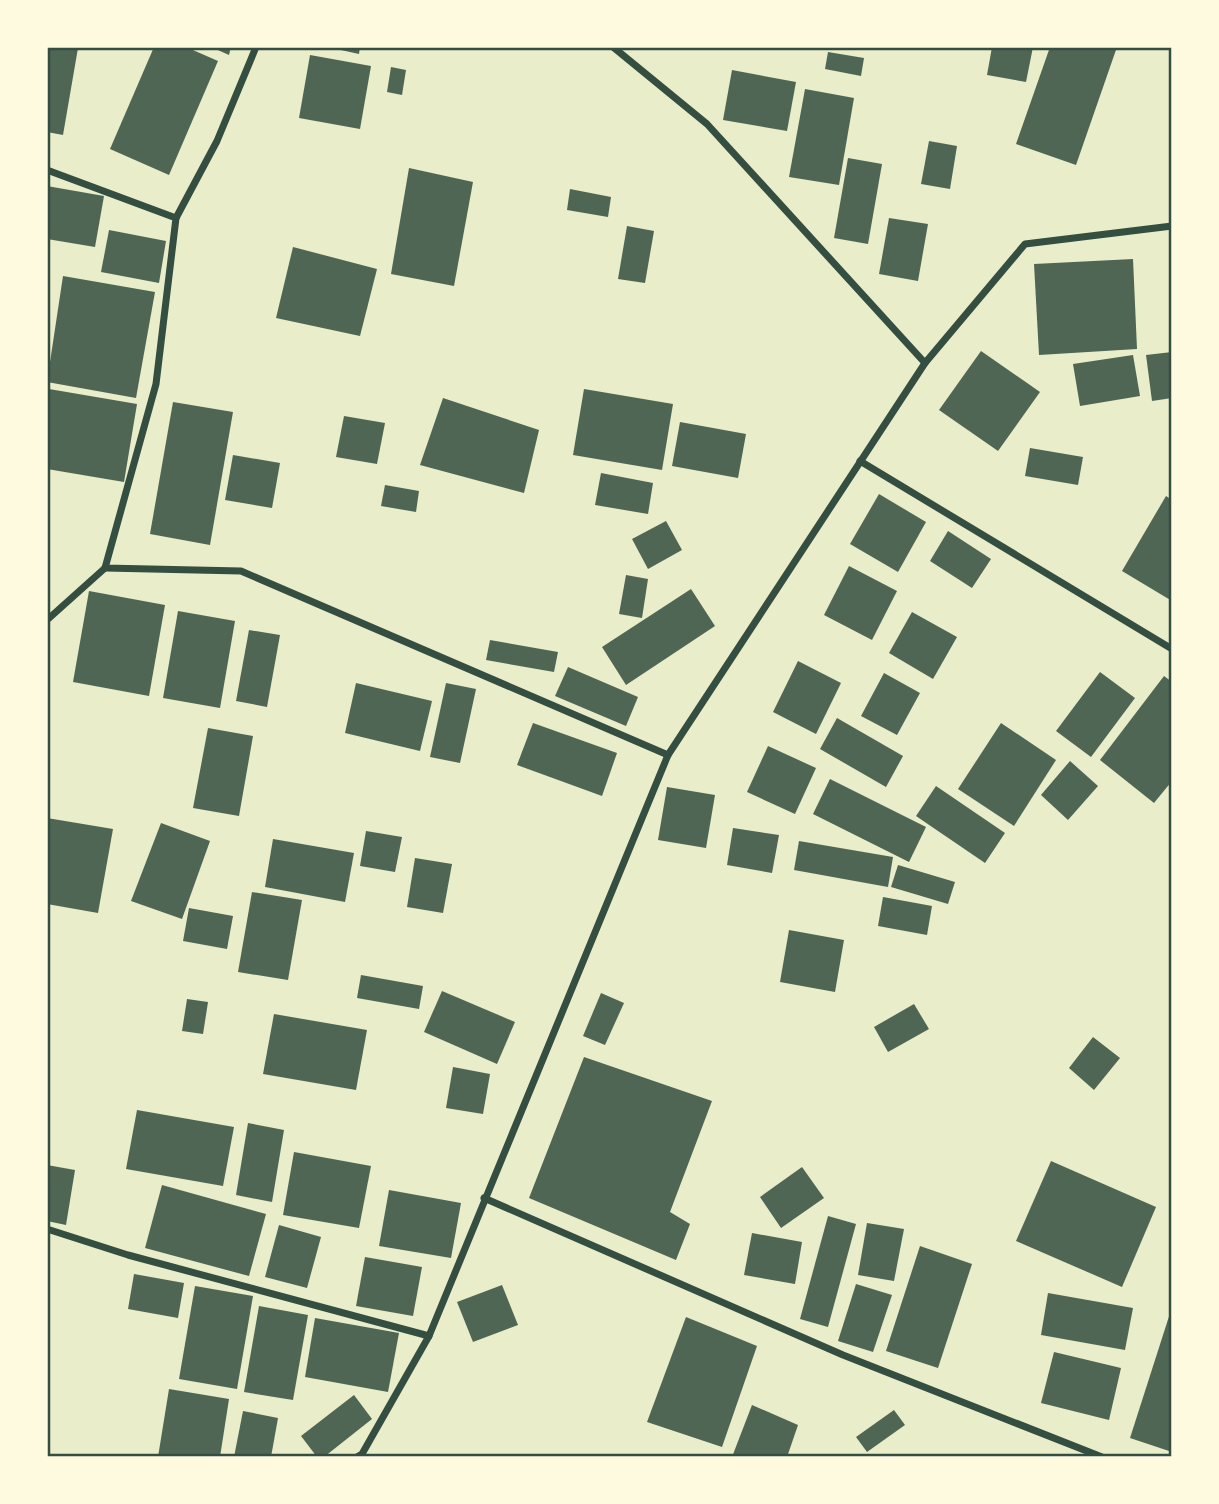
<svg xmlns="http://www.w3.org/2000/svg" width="1219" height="1504" font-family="'Fira Sans Condensed',sans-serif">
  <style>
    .building { fill: #4f6655 }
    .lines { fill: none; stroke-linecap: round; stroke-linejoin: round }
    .minor { stroke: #344e41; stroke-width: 7 }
    .neatline { fill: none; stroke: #344e41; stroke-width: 2.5 }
  </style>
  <rect width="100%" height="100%" fill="#e9edc9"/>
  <g class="building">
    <polygon points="47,47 78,48 63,135 47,132"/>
    <polygon points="154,47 186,47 218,61 169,175 110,149"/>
    <polygon points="211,47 231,47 229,55"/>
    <polygon points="327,47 360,47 359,54"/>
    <polygon points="992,47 1033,47 1026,82 987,75"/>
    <polygon points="1050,47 1117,47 1076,165 1016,144"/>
    <polygon points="828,52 864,58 861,76 825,69"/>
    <polygon points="310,55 371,66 360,129 299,118"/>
    <polygon points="391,67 406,70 402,95 387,92"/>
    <polygon points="732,70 796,82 787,131 723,120"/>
    <polygon points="805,89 854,98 839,185 789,177"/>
    <polygon points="929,141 957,146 950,189 921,184"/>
    <polygon points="848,158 882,164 868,244 834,238"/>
    <polygon points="409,168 473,182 454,286 391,274"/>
    <polygon points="47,186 104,196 95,247 47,239"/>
    <polygon points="570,189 611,197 608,217 567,210"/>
    <polygon points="889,218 928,224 918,281 879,274"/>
    <polygon points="627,226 654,231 645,283 618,279"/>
    <polygon points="109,230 166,241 159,283 101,272"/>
    <polygon points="293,247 377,269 360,336 276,318"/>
    <polygon points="1133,259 1137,349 1039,355 1034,264"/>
    <polygon points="63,276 155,292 136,398 47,382"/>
    <polygon points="981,351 1040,392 998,451 939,410"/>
    <polygon points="1172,352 1172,398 1152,401 1146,355"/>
    <polygon points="1133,355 1140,396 1080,406 1073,364"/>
    <polygon points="49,389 137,404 124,482 47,469"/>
    <polygon points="584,389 673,404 662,470 573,455"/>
    <polygon points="443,398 539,430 524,493 420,465"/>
    <polygon points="173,402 233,412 210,545 150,534"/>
    <polygon points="344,416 385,423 377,464 336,457"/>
    <polygon points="680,422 746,434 738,478 672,466"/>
    <polygon points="1030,448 1083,457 1078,485 1025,476"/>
    <polygon points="233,455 280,463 272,508 225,500"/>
    <polygon points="601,473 653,483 648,514 595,505"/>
    <polygon points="385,485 419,491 416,512 381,506"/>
    <polygon points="879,494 926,522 898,572 850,544"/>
    <polygon points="1166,496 1172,500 1172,601 1122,571"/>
    <polygon points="666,521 682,550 648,569 632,539"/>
    <polygon points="948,531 991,559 972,588 930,561"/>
    <polygon points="849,566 897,591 872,640 824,615"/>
    <polygon points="626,575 648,579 642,618 619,614"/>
    <polygon points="691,589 715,626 626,685 602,647"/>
    <polygon points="89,591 165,605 149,696 73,682"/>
    <polygon points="178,611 235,621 220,708 163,698"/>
    <polygon points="912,612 957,637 933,679 889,653"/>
    <polygon points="249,630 280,635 267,707 236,701"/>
    <polygon points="490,640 558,652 554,672 486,660"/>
    <polygon points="798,661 841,683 816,734 773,712"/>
    <polygon points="568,667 638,697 626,726 555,696"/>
    <polygon points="1100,672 1135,698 1091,757 1056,731"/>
    <polygon points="884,673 920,693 897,735 861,716"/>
    <polygon points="1164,676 1172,682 1172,781 1154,803 1100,760"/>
    <polygon points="356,683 432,701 420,751 345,733"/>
    <polygon points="446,683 476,689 460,763 430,757"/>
    <polygon points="837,718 903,756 886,787 820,749"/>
    <polygon points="533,723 617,753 602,796 517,765"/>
    <polygon points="1001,723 1056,760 1014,826 958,789"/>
    <polygon points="208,728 253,736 239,816 193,808"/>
    <polygon points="768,746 816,768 795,814 747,792"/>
    <polygon points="1070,761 1098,786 1068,820 1041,795"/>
    <polygon points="830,779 926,827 909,862 813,814"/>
    <polygon points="936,786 1005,833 985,863 916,816"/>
    <polygon points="667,787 715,795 706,848 658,840"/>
    <polygon points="47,818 113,829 98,913 47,904"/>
    <polygon points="161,823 210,841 182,919 131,901"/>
    <polygon points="733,828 779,835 772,873 727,865"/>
    <polygon points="366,831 402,837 395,872 360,866"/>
    <polygon points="273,839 354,853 345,902 265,887"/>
    <polygon points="799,841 893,857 888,887 794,870"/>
    <polygon points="415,858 452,864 443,913 407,907"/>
    <polygon points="898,865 955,882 948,904 891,887"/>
    <polygon points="252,892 302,900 288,980 238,972"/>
    <polygon points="883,897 932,906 927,935 878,926"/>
    <polygon points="189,908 233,916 227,949 183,941"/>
    <polygon points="789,930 844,940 835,992 780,982"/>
    <polygon points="361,975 423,986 419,1009 357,998"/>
    <polygon points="442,991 515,1022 497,1064 424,1032"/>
    <polygon points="601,993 624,1003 605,1045 583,1036"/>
    <polygon points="187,999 208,1002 203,1034 182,1031"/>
    <polygon points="914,1004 929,1029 888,1052 874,1027"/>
    <polygon points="274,1014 367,1030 356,1090 263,1074"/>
    <polygon points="1093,1037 1120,1058 1094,1090 1069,1068"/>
    <polygon points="584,1057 712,1101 670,1212 690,1224 676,1260 529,1198"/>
    <polygon points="453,1067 490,1074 483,1114 446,1108"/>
    <polygon points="137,1110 234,1127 223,1186 126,1169"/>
    <polygon points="248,1123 284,1130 272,1202 236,1195"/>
    <polygon points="294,1152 371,1166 359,1228 283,1215"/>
    <polygon points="1051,1161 1156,1207 1122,1287 1016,1241"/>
    <polygon points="47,1165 75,1170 66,1225 47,1221"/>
    <polygon points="802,1167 824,1198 781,1228 760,1197"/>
    <polygon points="162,1185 266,1214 249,1276 145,1248"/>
    <polygon points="389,1190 461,1203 451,1258 379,1246"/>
    <polygon points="828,1216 856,1224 828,1327 800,1319"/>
    <polygon points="867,1223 904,1229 894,1281 858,1275"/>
    <polygon points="279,1225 321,1237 307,1288 265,1277"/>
    <polygon points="752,1233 802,1242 795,1284 744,1275"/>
    <polygon points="920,1246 972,1264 938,1368 886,1351"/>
    <polygon points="365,1257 422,1267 413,1316 356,1306"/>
    <polygon points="134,1274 184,1283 178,1318 128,1309"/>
    <polygon points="856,1284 892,1295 873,1352 838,1341"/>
    <polygon points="502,1285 518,1325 473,1342 457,1302"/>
    <polygon points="195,1286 253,1296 237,1389 179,1379"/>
    <polygon points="1048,1293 1133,1308 1125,1350 1041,1335"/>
    <polygon points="259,1306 308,1315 293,1400 244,1392"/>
    <polygon points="1172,1307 1172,1452 1130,1438"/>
    <polygon points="686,1317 757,1346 722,1447 647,1422"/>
    <polygon points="315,1318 399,1333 388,1392 305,1377"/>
    <polygon points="1054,1352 1121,1368 1109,1420 1041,1403"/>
    <polygon points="169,1389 229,1399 220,1457 158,1457"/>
    <polygon points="354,1395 372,1419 324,1457 317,1457 301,1436"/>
    <polygon points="752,1405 798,1425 787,1457 732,1457"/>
    <polygon points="894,1410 905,1425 867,1452 856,1437"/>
    <polygon points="243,1411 278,1418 271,1457 234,1457"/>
  </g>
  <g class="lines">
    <g class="minor">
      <polyline points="613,47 707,124 925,363"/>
      <polyline points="47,170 176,218 156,384 105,568 241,571 668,755"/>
      <polyline points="176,218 217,141 256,47"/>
      <polyline points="860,461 1172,649"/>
      <polyline points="47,620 105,568"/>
      <polyline points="484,1198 843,1355 1102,1457"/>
      <polyline points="47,1229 128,1255 429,1336"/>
      <polyline points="357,1457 362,1454 429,1336 668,755 925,363 1025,244 1172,226"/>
    </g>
  </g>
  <rect width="1219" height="1504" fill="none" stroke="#fefae0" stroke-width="98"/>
  <rect x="49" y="49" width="1121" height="1406" class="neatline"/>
</svg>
